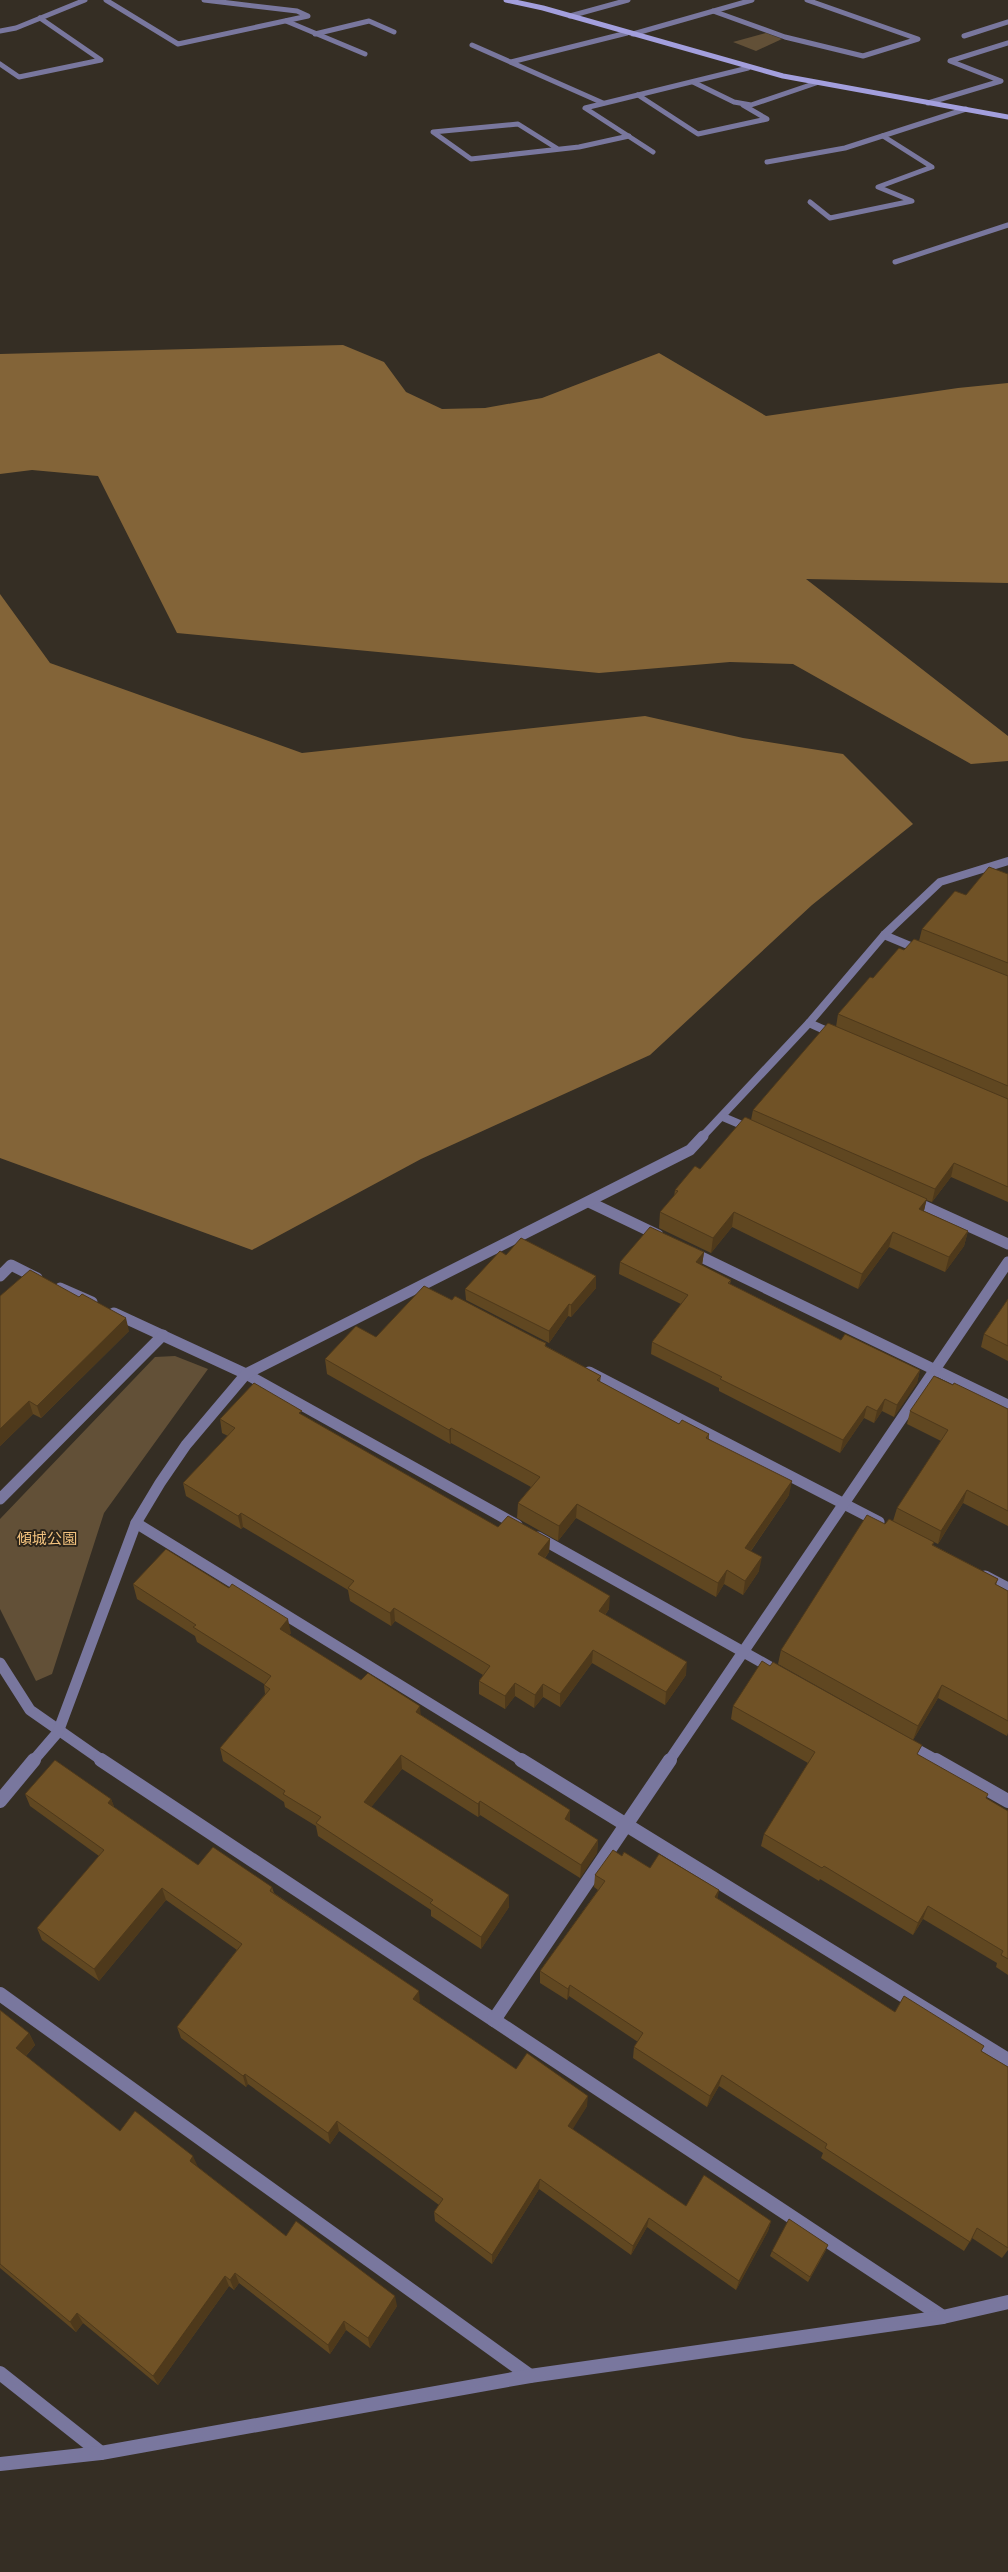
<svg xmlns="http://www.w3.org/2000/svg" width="1008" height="2572" font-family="Manrope,'Noto Sans JP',sans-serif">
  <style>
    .green { fill: #625037 }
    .forest { fill: #836438 }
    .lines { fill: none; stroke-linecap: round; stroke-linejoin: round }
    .street-far3 { stroke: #79779e; stroke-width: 5 }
    .street-far2 { stroke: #79779e; stroke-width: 8 }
    .street-far1 { stroke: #79779e; stroke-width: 11 }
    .street { stroke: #79779e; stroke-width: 14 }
    .secondary { stroke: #a39fdd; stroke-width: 5 }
    .wall { fill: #604721 }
    .shaded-wall { fill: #4e391b }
    .building { fill: #705226; stroke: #4e391b }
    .labels { text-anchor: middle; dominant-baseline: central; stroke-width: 4; stroke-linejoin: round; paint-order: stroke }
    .park-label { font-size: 15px; fill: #f2c27e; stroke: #2b241a }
  </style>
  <rect width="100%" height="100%" fill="#352e24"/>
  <g class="green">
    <polygon points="766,33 782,39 756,51 733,42"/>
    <polygon points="175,1356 208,1369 104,1513 52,1674 36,1681 0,1609 0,1519 155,1357"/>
  </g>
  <g class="forest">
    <polygon points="343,345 384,362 406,392 442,409 485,408 542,398 659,353 766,416 958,388 1008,383 1008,583 806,579 1008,736 1008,761 971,764 793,664 730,662 599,673 177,633 98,476 32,470 0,474 0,354"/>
    <polygon points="0,594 50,663 302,753 645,716 743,738 843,754 913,824 812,905 650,1055 421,1159 252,1250 0,1158"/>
  </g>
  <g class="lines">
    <g class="street-far3">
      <polyline points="106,0 178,44 308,16 297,11 204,0"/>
      <polyline points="713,11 785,37 863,56 918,39 807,0"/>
      <polyline points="570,16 628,0"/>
      <polyline points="286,21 365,54"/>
      <polyline points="0,31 16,28 85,0"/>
      <polyline points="315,34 369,21 394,32"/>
      <polyline points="633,34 752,0"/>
      <polyline points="964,36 1008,22"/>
      <polyline points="472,45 603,103"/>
      <polyline points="511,62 627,33"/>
      <polyline points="0,64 19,77 101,60 40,18"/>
      <polyline points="693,82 734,102 751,105 816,83"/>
      <polyline points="638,95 698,134 767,119 743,105"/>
      <polyline points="928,103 1001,81 950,61 1008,43"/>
      <polyline points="558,149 518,124 433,132 471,159 579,147 629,136"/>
      <polyline points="653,152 585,108 748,68"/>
      <polyline points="767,162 845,148 966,109"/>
      <polyline points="810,202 830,218 912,201 878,187 932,167 883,136"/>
      <polyline points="895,262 1008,225"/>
    </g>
    <g class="street-far2">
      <polyline points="884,935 920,950"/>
      <polyline points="809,1023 836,1035"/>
      <polyline points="723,1117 749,1128"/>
      <polyline points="702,1137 809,1023 884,935 940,882 1008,861"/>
    </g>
    <g class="street-far1">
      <polyline points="913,1201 1008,1244"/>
      <polyline points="589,1202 658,1235"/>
      <polyline points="691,1252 1008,1405"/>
      <polyline points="0,1276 11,1265 37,1278"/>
      <polyline points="60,1288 92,1302"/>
      <polyline points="114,1313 246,1374 517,1525"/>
      <polyline points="589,1372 879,1522"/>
      <polyline points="0,1499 163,1335"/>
      <polyline points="136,1523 523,1761"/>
      <polyline points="538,1537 772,1668"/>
      <polyline points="985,1576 1008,1588"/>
      <polyline points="0,1663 30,1710 103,1761"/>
      <polyline points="909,1745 938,1761"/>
      <polyline points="33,1761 58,1732 136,1523 160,1483 186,1445 246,1374 690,1150 703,1136"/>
      <polyline points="669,1761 1008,1262"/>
    </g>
    <g class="street">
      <polyline points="101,1760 943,2317"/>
      <polyline points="521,1760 1008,2060"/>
      <polyline points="936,1760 1008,1801"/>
      <polyline points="0,1801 34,1760"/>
      <polyline points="0,1994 530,2376"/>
      <polyline points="494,2020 670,1760"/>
      <polyline points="0,2373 101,2453"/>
      <polyline points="0,2464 101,2453 530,2376 943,2317 1008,2302"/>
    </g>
    <polyline class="secondary" points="506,0 543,8 783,76 1008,117"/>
  </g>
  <g class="wall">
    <polygon points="1008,874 1008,1202 951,1177 932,1202 926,1200 924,1211 968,1231 964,1246 945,1272 889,1247 858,1289 732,1227 711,1253 659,1228 660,1212 674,1197 675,1190 700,1169 751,1120 753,1110 836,1027 838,1014 873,978 904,950 919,941 922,929 966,895"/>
    <polygon points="704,1252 702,1265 731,1280 730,1284 746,1292 841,1340 920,1370 917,1383 894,1417 882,1411 874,1423 864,1418 840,1453 719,1391 719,1388 651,1354 652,1342 681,1304 619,1274 620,1262"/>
    <polygon points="506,1255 596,1288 571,1317 568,1316 549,1343 466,1300 465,1289"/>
    <polygon points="0,1296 129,1331 41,1418 33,1414 0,1446"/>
    <polygon points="1008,1299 1008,1361 981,1347 984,1334"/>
    <polygon points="452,1300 546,1343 546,1346 601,1376 600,1382 679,1424 709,1434 709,1439 789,1495 751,1551 759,1571 743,1595 724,1584 716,1597 576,1518 558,1541 517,1518 518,1503 531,1487 451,1443 450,1444 327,1374 325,1359 376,1337"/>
    <polygon points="953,1385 1008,1409 1008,1526 963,1503 938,1544 934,1542 933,1545 998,1579 996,1585 1008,1591 1008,1733 1007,1736 938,1698 913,1740 778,1664 781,1650 885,1524 893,1521 897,1508 941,1441 907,1424 910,1411"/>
    <polygon points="303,1415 498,1527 550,1539 549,1552 545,1558 609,1609 605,1615 686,1675 665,1705 592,1663 560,1707 543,1697 534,1708 515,1696 505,1709 479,1694 479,1681 483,1675 395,1621 391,1626 350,1601 348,1590 243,1527 241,1529 186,1496 183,1483 228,1436 222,1433 220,1419"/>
    <polygon points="133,1584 291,1633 289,1635 361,1680 421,1715 570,1810 570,1822 598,1840 597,1853 580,1878 480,1815 478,1817 402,1769 371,1807 509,1907 481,1949 431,1916 431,1910 318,1836 316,1826 285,1807 284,1802 223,1761 220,1748 265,1694 264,1685 264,1684 197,1642 195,1636 137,1599"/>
    <polygon points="733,1706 918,1755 986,1798 1008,1811 1008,1975 996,1967 997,1963 923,1919 913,1935 820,1879 819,1881 761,1846 764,1834 808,1763 731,1719"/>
    <polygon points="25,1794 111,1799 114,1807 198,1865 272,1887 274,1893 419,1991 419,2003 516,2069 587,2106 572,2129 686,2206 771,2221 768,2231 736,2290 647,2227 631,2255 539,2189 492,2264 435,2221 434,2212 439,2205 339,2131 330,2144 248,2084 246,2087 181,2038 177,2027 237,1950 166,1900 99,1981 42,1940 37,1928 99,1856 30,1806"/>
    <polygon points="622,1856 650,1868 719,1890 717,1898 895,2012 981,2051 1008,2067 1008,2250 1002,2258 972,2238 964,2251 821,2158 823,2153 719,2086 707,2107 633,2058 634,2047 638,2042 569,1996 567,2000 540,1983 540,1971 598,1890 594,1887 595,1875"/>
    <polygon points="0,2010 29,2033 35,2045 26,2056 120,2131 198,2167 286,2236 397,2306 370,2348 346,2330 330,2354 239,2283 234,2290 229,2286 158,2385 83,2323 76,2332 0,2268"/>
    <polygon points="826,2250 808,2282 770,2256 772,2251"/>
  </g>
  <g class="shaded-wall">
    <polygon points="954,1163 951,1177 932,1202 935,1189"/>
    <polygon points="927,1199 923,1214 919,1209"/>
    <polygon points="734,1212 732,1227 711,1253 713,1238"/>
    <polygon points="968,1231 964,1246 945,1272 949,1257"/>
    <polygon points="893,1232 889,1247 858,1289 862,1274"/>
    <polygon points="704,1252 702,1265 694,1275 696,1262"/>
    <polygon points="596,1276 596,1288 571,1317 571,1305"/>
    <polygon points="569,1304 568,1316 549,1343 549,1331"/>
    <polygon points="126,1318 129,1331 41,1418 37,1406"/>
    <polygon points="920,1370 917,1383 894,1417 897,1405"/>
    <polygon points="885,1399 882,1411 874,1423 877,1411"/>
    <polygon points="29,1401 33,1414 0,1446 0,1429"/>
    <polygon points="867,1406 864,1418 840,1453 843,1440"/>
    <polygon points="451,1428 451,1443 450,1444 449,1430"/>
    <polygon points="792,1481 789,1495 743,1562 745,1548"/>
    <polygon points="967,1490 963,1503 938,1544 941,1531"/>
    <polygon points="577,1504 576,1518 558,1541 559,1526"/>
    <polygon points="241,1513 243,1527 241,1529 238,1516"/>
    <polygon points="550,1539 549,1552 537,1567 538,1554"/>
    <polygon points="762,1557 759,1571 743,1595 745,1581"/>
    <polygon points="727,1570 724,1584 716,1597 718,1583"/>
    <polygon points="610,1596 609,1609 598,1624 599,1611"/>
    <polygon points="394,1608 395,1621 391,1626 390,1613"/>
    <polygon points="288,1619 291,1633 282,1643 280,1629"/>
    <polygon points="593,1650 592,1663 560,1707 560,1694"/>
    <polygon points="687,1662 686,1675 665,1705 666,1692"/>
    <polygon points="515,1683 515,1696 505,1709 505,1696"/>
    <polygon points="543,1684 543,1697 534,1708 535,1695"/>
    <polygon points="942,1685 938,1698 913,1740 918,1726"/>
    <polygon points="420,1706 421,1719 416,1712"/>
    <polygon points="401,1755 402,1769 365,1815 364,1802"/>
    <polygon points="111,1799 116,1812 108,1803"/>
    <polygon points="480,1801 480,1815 478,1817 478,1804"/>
    <polygon points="570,1810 570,1823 565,1819"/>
    <polygon points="598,1840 597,1853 580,1878 581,1865"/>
    <polygon points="162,1888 166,1900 99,1981 94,1969"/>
    <polygon points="719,1890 717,1902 715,1897"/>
    <polygon points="509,1895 509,1907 481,1949 481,1937"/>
    <polygon points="928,1906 923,1919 913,1935 918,1923"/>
    <polygon points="570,1985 569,1996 567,2000 568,1989"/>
    <polygon points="419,1991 420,2002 414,2010 413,1999"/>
    <polygon points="29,2033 35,2045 22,2060 16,2048"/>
    <polygon points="245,2074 248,2084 246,2087 243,2076"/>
    <polygon points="722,2075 719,2086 707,2107 710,2096"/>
    <polygon points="588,2096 587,2106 568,2137 568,2126"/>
    <polygon points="337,2121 339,2131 330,2144 328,2133"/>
    <polygon points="193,2156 198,2167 190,2161"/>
    <polygon points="540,2179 539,2189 492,2264 492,2255"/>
    <polygon points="649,2218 647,2227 631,2255 633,2246"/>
    <polygon points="771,2221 768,2231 736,2290 739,2281"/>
    <polygon points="235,2273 239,2283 234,2290 230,2280"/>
    <polygon points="225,2276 229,2286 158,2385 153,2376"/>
    <polygon points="395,2296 397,2306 370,2348 368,2338"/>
    <polygon points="77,2313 83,2323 76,2332 70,2322"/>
    <polygon points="344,2321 346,2330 330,2354 328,2345"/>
  </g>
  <g class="building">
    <polygon points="989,867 1008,874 1008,963 922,929 955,891 966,895"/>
    <polygon points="914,939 1008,976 1008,1086 838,1014 870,977 873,978 899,948 904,950"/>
    <polygon points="828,1023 1008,1099 1008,1187 954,1163 935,1189 753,1110"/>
    <polygon points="745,1117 927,1199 919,1209 968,1231 949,1257 893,1232 862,1274 734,1212 713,1238 660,1212 678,1191 675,1190 695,1166 700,1169"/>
    <polygon points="650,1227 704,1252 696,1262 731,1280 728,1283 746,1292 841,1340 845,1334 920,1370 897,1405 885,1399 877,1411 867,1406 843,1440 720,1379 722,1377 652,1342 688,1295 620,1262"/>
    <polygon points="521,1238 596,1276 571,1305 569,1304 549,1331 465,1289 500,1251 506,1255"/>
    <polygon points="30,1270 79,1297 82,1294 126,1318 37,1406 29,1401 0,1429 0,1296"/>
    <polygon points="424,1286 452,1300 455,1296 539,1340 546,1343 545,1346 601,1376 597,1380 679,1424 682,1420 709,1434 706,1438 792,1481 745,1548 762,1557 745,1581 727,1570 718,1583 577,1504 559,1526 518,1503 540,1477 451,1428 449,1430 325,1359 356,1326 376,1337"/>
    <polygon points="1008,1299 1008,1346 984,1334"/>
    <polygon points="934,1376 953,1385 954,1383 1008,1409 1008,1511 967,1490 941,1531 897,1508 948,1430 910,1411"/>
    <polygon points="254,1383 302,1411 299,1413 498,1527 508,1516 550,1539 538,1554 610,1596 599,1611 687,1662 666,1692 593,1650 560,1694 543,1684 535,1695 515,1683 505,1696 479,1681 490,1666 394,1608 390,1613 348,1588 354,1581 241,1513 238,1516 183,1483 235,1428 220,1419"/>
    <polygon points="867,1515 885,1524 889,1519 934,1542 932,1545 998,1579 995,1584 1008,1591 1008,1721 942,1685 918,1726 781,1650"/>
    <polygon points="166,1549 229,1588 232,1584 288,1619 280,1629 361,1680 368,1673 420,1706 416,1712 570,1810 565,1819 598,1840 581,1865 480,1801 478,1804 401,1755 364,1802 509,1895 481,1937 430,1903 433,1900 316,1823 321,1817 283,1794 285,1791 220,1748 270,1689 264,1685 271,1676 193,1627 196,1625 133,1584"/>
    <polygon points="762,1661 770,1666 773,1662 922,1745 917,1754 988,1794 986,1798 1008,1811 1008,1959 1001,1955 1003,1951 928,1906 918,1923 824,1866 822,1868 764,1834 815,1752 733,1706"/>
    <polygon points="55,1760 111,1799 108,1803 198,1865 213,1847 272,1887 270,1891 419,1991 413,1999 516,2069 527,2053 588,2096 568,2126 686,2206 704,2175 771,2221 739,2281 649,2218 633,2246 540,2179 492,2255 434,2212 443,2199 337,2121 328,2133 245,2074 243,2076 177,2027 242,1944 162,1888 94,1969 37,1928 104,1850 25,1794"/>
    <polygon points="613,1850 622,1856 624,1852 650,1868 659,1854 719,1890 715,1897 895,2012 904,1996 984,2046 981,2051 1008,2067 1008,2248 977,2228 970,2242 825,2148 827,2144 722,2075 710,2096 634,2047 643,2033 570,1985 568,1989 540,1971 605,1881 595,1875"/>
    <polygon points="0,2010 29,2033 16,2048 120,2131 135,2111 193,2156 190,2161 286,2236 296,2221 395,2296 368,2338 344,2321 328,2345 235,2273 230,2280 225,2276 153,2376 77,2313 70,2322 0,2264"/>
    <polygon points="789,2219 828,2245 810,2277 772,2251"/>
  </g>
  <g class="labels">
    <g class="park-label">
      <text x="47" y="1538">傾城公園</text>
    </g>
  </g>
</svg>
